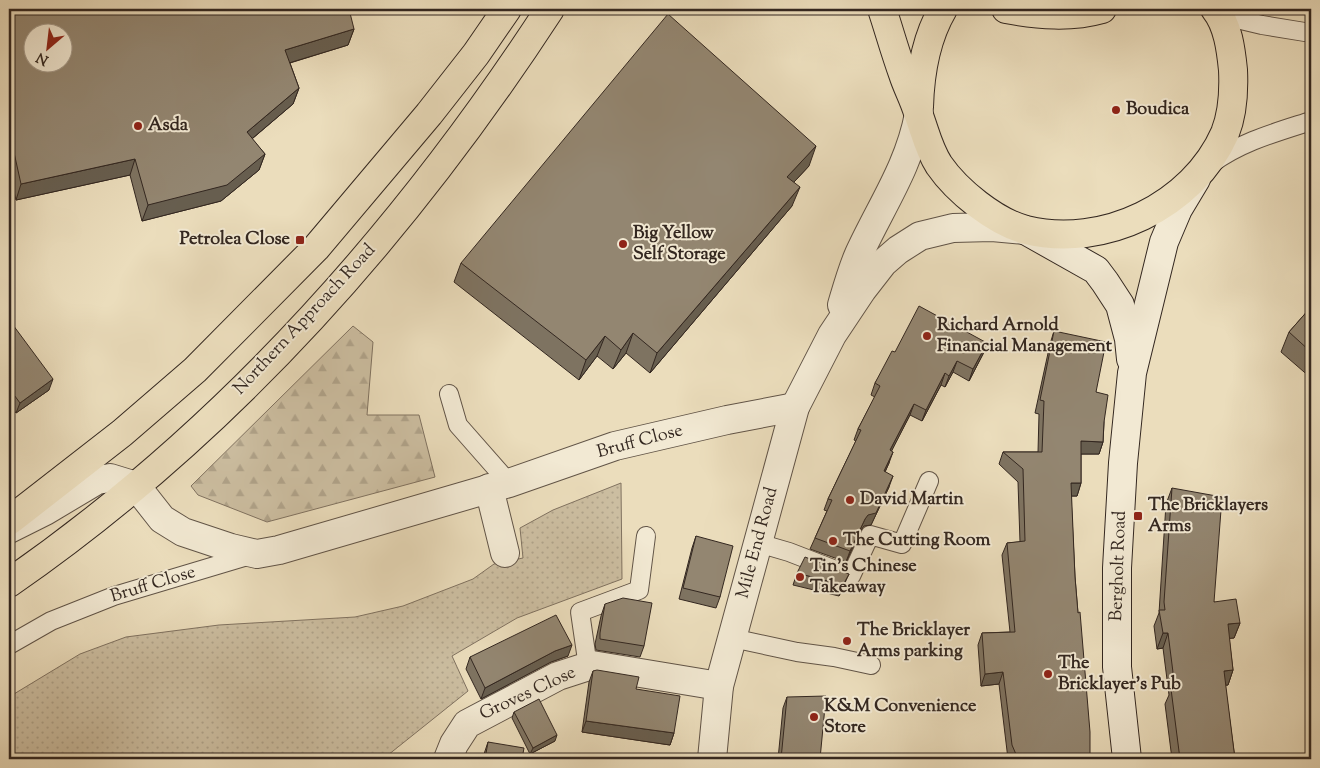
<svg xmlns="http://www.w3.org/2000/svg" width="1320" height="768" font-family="'Sorts Mill Goudy',serif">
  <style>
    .grass { fill: url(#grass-dots); stroke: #807260 }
    .forest { fill: url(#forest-firs); stroke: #807260 }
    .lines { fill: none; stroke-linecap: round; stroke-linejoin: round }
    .service-casing { stroke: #615447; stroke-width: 20 }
    .minor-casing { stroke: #615447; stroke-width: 30 }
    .tertiary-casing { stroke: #615447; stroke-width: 30 }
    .secondary-casing { stroke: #332720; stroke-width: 30 }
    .primary-casing { stroke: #332720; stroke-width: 30 }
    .service { stroke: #f2e9d3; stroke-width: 18 }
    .minor { stroke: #f2e9d3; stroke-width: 28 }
    .tertiary { stroke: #f2e9d3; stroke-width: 28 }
    .secondary { stroke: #f2e9d3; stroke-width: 28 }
    .primary { stroke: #ebddbc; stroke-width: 28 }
    .wall { fill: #7e7361; stroke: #332720 }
    .shaded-wall { fill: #675e4f; stroke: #332720 }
    .building { fill: #938671; stroke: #332720; fill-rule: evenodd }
    .poi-dot { fill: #8f2418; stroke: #f2e9d3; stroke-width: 2 }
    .labels { text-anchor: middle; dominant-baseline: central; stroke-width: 4; stroke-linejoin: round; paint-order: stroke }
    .poi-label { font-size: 18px; font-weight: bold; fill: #332720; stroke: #f2e9d3; text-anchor: start }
    .street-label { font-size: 18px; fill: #332720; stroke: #f2e9d3 }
  </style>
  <defs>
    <pattern id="grass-dots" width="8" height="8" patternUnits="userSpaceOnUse" patternTransform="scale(1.25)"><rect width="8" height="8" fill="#ccbea1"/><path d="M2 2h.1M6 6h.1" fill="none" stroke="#b0a38a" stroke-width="1.8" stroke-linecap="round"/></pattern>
    <pattern id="forest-firs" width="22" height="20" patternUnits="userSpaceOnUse" patternTransform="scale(1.25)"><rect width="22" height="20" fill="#ccbea1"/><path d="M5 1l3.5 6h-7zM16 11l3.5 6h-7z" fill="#b0a38a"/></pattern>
  </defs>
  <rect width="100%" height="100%" fill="#ebddbc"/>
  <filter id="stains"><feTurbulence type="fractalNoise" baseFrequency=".004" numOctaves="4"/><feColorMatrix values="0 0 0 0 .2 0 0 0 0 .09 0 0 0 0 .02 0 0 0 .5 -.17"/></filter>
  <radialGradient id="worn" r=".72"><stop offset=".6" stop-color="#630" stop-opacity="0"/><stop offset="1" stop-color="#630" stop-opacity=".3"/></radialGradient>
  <polygon class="grass" points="621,483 622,579 517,618 452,656 468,691 383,759 9,759 9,697 80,654 126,637 219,625 355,617 403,606 473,579 494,564 523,558 520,528 553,510"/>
  <polygon class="forest" points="353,326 373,342 367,415 419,415 435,477 267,522 198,495 191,486"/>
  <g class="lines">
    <defs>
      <g id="service">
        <polyline points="1220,15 1262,25 1311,33"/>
        <path d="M1211 164C1240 142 1277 132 1311 121"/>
        <polyline points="449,394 458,425 509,483"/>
        <polyline points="758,543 789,552 851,576 870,535 902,544 929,481"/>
        <polyline points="732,638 797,652 834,657 871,665"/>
        <polyline points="9,645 51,621 114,596 251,555"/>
        <polyline points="588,667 580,612 639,590 646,536"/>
      </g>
      <g id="minor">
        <polyline points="489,488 505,553"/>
        <polyline points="9,529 45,511 97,480 110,478 136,486 162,519 183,532 231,548 257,554 279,550 509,483 615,446 727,420 795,407"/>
        <polyline points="448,759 454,744 467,724 558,676 592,665 719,686"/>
      </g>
      <g id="tertiary">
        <path d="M842 305C847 288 852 270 859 254 881 206 909 167 919 114"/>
        <polyline points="712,759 719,686 795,407 832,335 862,290 883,263 898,250 920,236 953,228 992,227 1024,230"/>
      </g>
      <g id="secondary">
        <polyline points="1025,230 1096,270 1105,282 1120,305 1129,339 1131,359"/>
        <polyline points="1127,759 1117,667 1117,568 1123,463 1132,373 1164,242 1178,209 1196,179"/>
      </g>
      <g id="primary">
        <path d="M882 9C889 30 895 52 903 74 907 87 914 99 918 113 925 131 928 148 939 165 957 191 995 222 1026 230 1103 249 1193 206 1225 133 1233 113 1234 91 1233 70 1231 50 1228 25 1215 9"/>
        <path d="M1006 9C1039 15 1070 18 1102 9"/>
        <path d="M919 107C920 73 926 38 943 9"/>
        <polyline points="9,521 122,433 195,370 316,248 429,114 476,54 507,9"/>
        <path d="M9 583C227 432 406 230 550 9"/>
      </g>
    </defs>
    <use href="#service" class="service-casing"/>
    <use href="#minor" class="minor-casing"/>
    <use href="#tertiary" class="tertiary-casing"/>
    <use href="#secondary" class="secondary-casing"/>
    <use href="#primary" class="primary-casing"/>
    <use href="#service" class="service"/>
    <use href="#minor" class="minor"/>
    <use href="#tertiary" class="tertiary"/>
    <use href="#secondary" class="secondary"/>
    <use href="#primary" class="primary"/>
  </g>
  <g class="wall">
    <polygon points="9,9 354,29 348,45 290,63 299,88 293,104 252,139 265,154 259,170 221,201 142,221 130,175 16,200 9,171"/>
    <polygon points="809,166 794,182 792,206 650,373 626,353 613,369 597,356 579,380 454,282 461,263"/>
    <polygon points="1311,307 1311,378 1281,352 1289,332"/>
    <polygon points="1054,331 1096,392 1104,422 1103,442 1099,454 1081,454 1081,483 1077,496 1071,496 1075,577 1090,759 1008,759 999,684 981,686 978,645 982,633 1010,632 1002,555 1007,543 1020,542 1018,482 999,464 1003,452 1038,452 1039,414 1035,413 1050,344"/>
    <polygon points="9,334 49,390 16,413 9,404"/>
    <polygon points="987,343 983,354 969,381 953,372 945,387 941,385 922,421 910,415 891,451 889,463 885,472 889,487 871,525 864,526 861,530 846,562 810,549 815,538 827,511 824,510 828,499 856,441 854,440 858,429 875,397 871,395 875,383 895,352"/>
    <polygon points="1172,488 1214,602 1240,623 1234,638 1229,638 1233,670 1228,685 1225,685 1235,759 1172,759 1165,704 1169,695 1163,648 1157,649 1154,626 1159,613 1166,504"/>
    <polygon points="696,536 720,597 716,608 679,599 692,548"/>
    <polygon points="797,573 844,585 839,596 793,585"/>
    <polygon points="605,604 644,646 640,657 596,650 595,644 601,616"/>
    <polygon points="568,656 551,662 481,699 466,669 470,657"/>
    <polygon points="593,671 636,689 674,733 670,745 582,732 589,682"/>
    <polygon points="787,697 820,759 778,759 783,708"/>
    <polygon points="514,712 555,741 530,754 512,718"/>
    <polygon points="488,742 522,759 483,759 484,754"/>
  </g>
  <g class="shaded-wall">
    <polygon points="354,29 348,45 279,66 285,50"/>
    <polygon points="299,88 293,104 241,148 247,132"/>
    <polygon points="816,146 809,166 780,197 787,177"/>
    <polygon points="265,154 259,170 221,201 142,221 148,205"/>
    <polygon points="135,159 130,175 16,200 21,184"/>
    <polygon points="800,187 792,206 650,373 657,353"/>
    <polygon points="633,333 626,353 613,369 621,350"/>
    <polygon points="605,336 597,356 579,380 586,360"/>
    <polygon points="987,343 983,354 969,381 973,369"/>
    <polygon points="957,361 953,372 945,387 949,376"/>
    <polygon points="945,373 941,385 922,421 926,410"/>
    <polygon points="53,379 49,390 16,413 20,403"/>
    <polygon points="914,404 910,415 886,462 890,450"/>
    <polygon points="1081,441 1103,442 1099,454 1077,454"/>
    <polygon points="893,452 889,463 880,483 884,471"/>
    <polygon points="893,476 889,487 871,525 864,526 861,530 846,562 850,551 865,519"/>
    <polygon points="1071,483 1081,483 1077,496 1066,496"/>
    <polygon points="849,574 839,596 843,585"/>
    <polygon points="1240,623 1234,638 1222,639 1228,624"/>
    <polygon points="1163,633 1168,633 1163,648 1157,649"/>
    <polygon points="572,645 568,656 551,662 481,699 485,688 555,651"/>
    <polygon points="1233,670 1228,685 1218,686 1224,671"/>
    <polygon points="1003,672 999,684 981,686 985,674"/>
    <polygon points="586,721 674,733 670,745 582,732"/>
    <polygon points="557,735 555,741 530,754 533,748"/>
  </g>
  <g class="building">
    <path d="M9 9H349L354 29 285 50 299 88 247 132 265 154 227 185 148 205 135 159 21 184 9 130ZM32 32H62V62H32Z"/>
    <polygon points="668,14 816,146 787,177 800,187 657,353 633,333 621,350 605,336 586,360 461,263"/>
    <polygon points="919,306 987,343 973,369 957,361 949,376 945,373 926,410 914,404 890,450 893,452 884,471 893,476 876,513 868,515 865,519 850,551 815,538 832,500 828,499 861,430 858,429 880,386 875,383 892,351 895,352"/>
    <polygon points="1311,307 1311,352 1289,332"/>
    <polygon points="13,325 53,379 20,403 9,388 9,334"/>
    <polygon points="1054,331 1106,342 1096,392 1108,395 1104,422 1103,442 1081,441 1081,483 1071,483 1075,577 1078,613 1080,612 1090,732 1090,759 1018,759 1012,745 1003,672 985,674 982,633 1015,632 1007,543 1025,541 1023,469 1003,452 1042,452 1044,401 1040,400"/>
    <polygon points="1172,488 1222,497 1214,602 1236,599 1240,623 1228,624 1233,670 1224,671 1235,759 1180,759 1171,689 1175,688 1168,633 1163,633 1159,610 1165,610 1164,602"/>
    <polygon points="696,536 733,546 720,597 683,588"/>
    <polygon points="805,557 849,574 843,585 797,573"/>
    <polygon points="623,598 652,603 644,646 600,639 600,633 605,604"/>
    <polygon points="556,615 572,645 555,651 485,688 470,657"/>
    <polygon points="597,670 639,677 636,689 680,696 674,733 586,721 593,671"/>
    <polygon points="826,696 820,759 781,759 787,697"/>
    <polygon points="539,699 557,735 533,748 514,712"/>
    <polygon points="488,742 524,748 522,759 485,759"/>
  </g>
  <g class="poi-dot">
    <circle cx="1116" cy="110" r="5"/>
    <circle cx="138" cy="126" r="5"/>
    <rect x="295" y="235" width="10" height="10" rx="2.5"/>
    <circle cx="623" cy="244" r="5"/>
    <circle cx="927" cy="336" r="5"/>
    <circle cx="850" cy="500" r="5"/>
    <rect x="1133" y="511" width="10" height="10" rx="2.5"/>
    <circle cx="833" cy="541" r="5"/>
    <circle cx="800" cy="577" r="5"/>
    <circle cx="847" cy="641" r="5"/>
    <circle cx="1048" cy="674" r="5"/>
    <circle cx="814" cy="717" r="5"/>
  </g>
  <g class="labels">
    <g class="poi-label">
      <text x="1126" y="110">Boudica</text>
      <text x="148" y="126">Asda</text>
      <text x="633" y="234">Big Yellow<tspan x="633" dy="21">Self Storage</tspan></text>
      <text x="290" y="240" text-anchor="end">Petrolea Close</text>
      <text x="937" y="326">Richard Arnold<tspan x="937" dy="21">Financial Management</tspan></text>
      <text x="860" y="500">David Martin</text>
      <text x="1148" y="506">The Bricklayers<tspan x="1148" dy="21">Arms</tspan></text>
      <text x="843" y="541">The Cutting Room</text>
      <text x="810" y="567">Tin's Chinese<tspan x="810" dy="21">Takeaway</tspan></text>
      <text x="857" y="631">The Bricklayer<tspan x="857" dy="21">Arms parking</tspan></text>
      <text x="1058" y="664">The<tspan x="1058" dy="21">Bricklayer's Pub</tspan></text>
      <text x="824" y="707">K&amp;M Convenience<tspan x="824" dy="21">Store</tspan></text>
    </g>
    <g class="street-label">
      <text transform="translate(305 320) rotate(-47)">Northern Approach Road</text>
      <text transform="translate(640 442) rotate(-15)">Bruff Close</text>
      <text transform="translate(758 543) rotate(-75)">Mile End Road</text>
      <text transform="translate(1119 566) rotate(-88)">Bergholt Road</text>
      <text transform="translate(153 585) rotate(-17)">Bruff Close</text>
      <text transform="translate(528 694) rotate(-25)">Groves Close</text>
    </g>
  </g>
  <rect width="1320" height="768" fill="none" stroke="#ebddbc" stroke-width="30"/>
  <rect x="10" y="10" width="1300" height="748" fill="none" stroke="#332720" stroke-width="2.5"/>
  <rect x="15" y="15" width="1290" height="738" fill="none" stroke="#332720"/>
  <g transform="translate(48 48) rotate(208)"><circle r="24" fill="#f2e9d3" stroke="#a69b8b"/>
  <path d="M0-4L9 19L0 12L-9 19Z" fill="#8f2418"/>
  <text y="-8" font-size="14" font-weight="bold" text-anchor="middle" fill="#332720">N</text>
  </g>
  <rect width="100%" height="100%" filter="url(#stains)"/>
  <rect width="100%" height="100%" fill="url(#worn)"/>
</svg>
